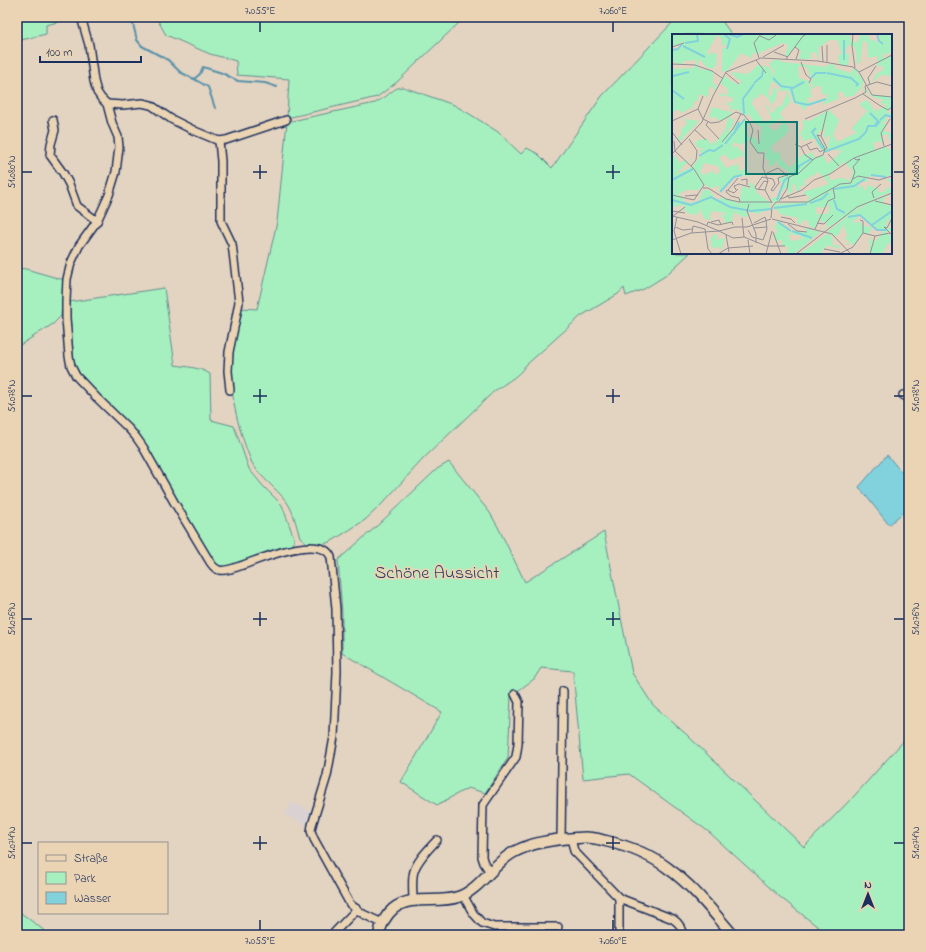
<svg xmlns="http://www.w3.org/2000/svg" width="926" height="952" font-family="'Indie Flower',sans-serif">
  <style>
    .built { fill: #dad2d2 }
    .green { fill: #a6efbe; stroke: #608f8e }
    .water { fill: #81d2dc; stroke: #5891aa }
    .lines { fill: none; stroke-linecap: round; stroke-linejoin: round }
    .stream { stroke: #5891aa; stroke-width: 2 }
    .street-casing { stroke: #1b2f5e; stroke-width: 10 }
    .secondary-casing { stroke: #1b2f5e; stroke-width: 13 }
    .street { stroke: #ead4b3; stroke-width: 7 }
    .secondary { stroke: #ead4b3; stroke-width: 10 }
    .ticks { fill: none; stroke: #1b2f5e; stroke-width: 1.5 }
    .labels { text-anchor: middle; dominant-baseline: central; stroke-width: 3.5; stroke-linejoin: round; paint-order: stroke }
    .park-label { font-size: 18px; fill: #294268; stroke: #ead4b3 }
    .inset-river { fill: none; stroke: #81d2dc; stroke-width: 2 }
    .inset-road { fill: none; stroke: #939199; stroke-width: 1 }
    .view { fill: #0f766e; fill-opacity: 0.15; stroke: #0f766e; stroke-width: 2 }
    .inset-edge { fill: none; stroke: #1b2f5e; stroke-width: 2 }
    .neatline { fill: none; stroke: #1b2f5e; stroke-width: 1.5 }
    .ticks-label { font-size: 10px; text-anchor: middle; fill: #1b2f5e }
  </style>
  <rect width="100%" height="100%" fill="#e3d3c1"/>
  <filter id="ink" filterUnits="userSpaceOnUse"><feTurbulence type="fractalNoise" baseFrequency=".025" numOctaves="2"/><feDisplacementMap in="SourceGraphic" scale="8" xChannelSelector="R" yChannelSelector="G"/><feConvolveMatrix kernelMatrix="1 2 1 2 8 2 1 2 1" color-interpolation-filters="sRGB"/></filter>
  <g filter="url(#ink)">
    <polygon class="built" points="292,802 314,813 309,827 285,815"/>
    <g class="green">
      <polygon points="17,17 77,17 46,25 46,34 17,41"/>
      <polygon points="156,17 463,17 463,19 397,82 377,97 287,118 289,79 237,75 236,61 210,54 166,35"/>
      <path d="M673 17H719L732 35H673V253H690L665 276 644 289 626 296 624 288 618 294 581 316 525 366C519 376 508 381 499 388 495 390 492 393 489 396L424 458 381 505 365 520 332 541 324 544 307 543 300 537C296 526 294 511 286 501 276 488 261 478 252 463 240 434 229 397 232 365 233 346 238 327 241 308L257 309 277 222 287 122 375 103C378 101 382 99 385 97 391 93 395 87 403 87L454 105 468 113 498 132 521 154 527 148 538 154 552 168 602 96 674 21Z"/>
      <polygon points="17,268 26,269 64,280 61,316 53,324 17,347"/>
      <path d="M164 288 175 365C187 367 199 367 210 374L211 420 234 426 249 469 263 486 282 505 294 538V543L291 547 225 567C217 566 214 563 209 557L139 435 81 377 74 364 69 302Z"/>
      <polygon points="449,462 490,513 498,527 525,582 604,532 632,673 653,705 687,735 804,847 856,794 909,735 909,935 820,935 818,927 780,897 709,832 629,774 583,779 573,671 541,668 534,679 511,696 508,758 485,793 468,788 437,805 401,782 442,712 342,653 342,612 338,560 378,525 437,469"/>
      <polygon points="17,910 50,935 17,935"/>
    </g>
    <polygon class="water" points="887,455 909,481 909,507 889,525 859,487"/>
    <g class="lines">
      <g class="stream">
        <polyline points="133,24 137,40 142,46 168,60 180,72 194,79 200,74 203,67 222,73 238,81 265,83 277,87"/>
        <polyline points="194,79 208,87 215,108"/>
        <polyline points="902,935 909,925"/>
      </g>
      <defs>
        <g id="street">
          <path d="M81 17 89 45 94 81 97 92 101 98 107 104 112 123 118 137 119 147 116 172 109 195 97 221 79 246 71 263 67 279 66 301V318L69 356 71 366 76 376 96 397 128 428 136 437 143 447 174 502 210 562C212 565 215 569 219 570 226 572 236 567 243 565 260 559 321 533 331 557L336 609 337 672 334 737 327 776 312 825 311 831 314 839 350 904 363 914 382 923"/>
          <polyline points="107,104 123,105 142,103 151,105 171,119 195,131 219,141 226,140 286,120"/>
          <polyline points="53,120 55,130 51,144 50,155 63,173 69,184 77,206 97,221"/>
          <polyline points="219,141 221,161 221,221 232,244 239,302 236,318 229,352 228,371 230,390"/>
          <polyline points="903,395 909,398"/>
          <path d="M571 838 574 851 619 898 673 919C679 923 682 927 682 935"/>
          <polyline points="561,839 563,691"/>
          <polyline points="490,872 484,863 482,857 483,805 516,757 518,744 519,702 515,694"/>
          <polyline points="463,895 473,913 482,923 494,927 558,927"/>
          <path d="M413 901C413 893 412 884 413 876 414 863 429 849 437 840"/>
          <polyline points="332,935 357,909"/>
          <polyline points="619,935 619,898"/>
        </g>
        <path id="secondary" d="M379 935C381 924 385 916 393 909 411 894 437 904 458 897 480 890 493 863 514 852 533 842 555 839 576 838 581 838 586 837 591 838 596 838 601 840 606 841 628 846 651 855 669 869 694 887 713 912 733 935"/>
      </defs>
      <use href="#street" class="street-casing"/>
      <use href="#secondary" class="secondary-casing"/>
      <use href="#street" class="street"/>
      <use href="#secondary" class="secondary"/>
    </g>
  </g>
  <path class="ticks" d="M260 22V32M613 22V32M260 165V179M613 165V179M22 172H32M253 172H267M606 172H620M894 172H904M260 389V403M613 389V403M22 396H32M253 396H267M606 396H620M894 396H904M260 612V626M613 612V626M22 619H32M253 619H267M606 619H620M894 619H904M260 836V850M613 836V850M22 843H32M253 843H267M606 843H620M894 843H904M260 920V930M613 920V930"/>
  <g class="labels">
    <g class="park-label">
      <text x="437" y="574">Schöne Aussicht</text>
    </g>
  </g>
  <g transform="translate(672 34)">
    <rect width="220" height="220" fill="#e3d3c1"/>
    <path d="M0 0H22L21 3 22 0H122L123 3 124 0H177L180 8H185L189 1 193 0 197 2 198 8 199 5 208 9 207 0H220V18L213 21 210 19 212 25 206 28 205 22 196 24 195 9 191 6 188 29H183L185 27 184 17 182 12 177 11 174 15V20H177L176 31H167L166 21 170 20 165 6H157L146 14 148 27 144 19 139 18V25H127L129 17 123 12 116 22H113L116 11 111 9 89 18 87 22V18L80 20 79 24 69 19 55 37 50 38V15L55 13 53 10 51 13 49 4 45 1 35 18 36 21 39 20 38 15 40 19 45 20 44 31 40 35 34 33 28 25 25 32 28 35 41 37V49L45 52 43 57 40 52 37 54 36 63 27 60 26 66 21 69 22 72 13 77 9 79 6 75 0 79V35L22 34 25 26 12 27 9 31 0 27V16L8 14 10 8 4 12 0 10ZM220 20V42L208 41 200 49 204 40 211 36V32H206L204 30ZM105 25 111 28 154 33 157 30 163 31V34L179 39 182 34 186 37 183 43 187 39 192 48 189 52 193 57V53L198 60 220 63V72L215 78 220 80V84L213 82 215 87 210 89 215 91 211 96 220 100V105L217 106 216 100 209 102 212 111 208 107 201 109 204 117 214 112 215 115H220V142H199L194 145 197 148 189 147 185 154 192 152V156H194L196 151 207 155 206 158H212L215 153 219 156V149L214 145H220V158L208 162 150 197 155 193 154 188 148 187V182L143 194 138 193 136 187 130 186 129 191 125 189 126 184 108 180 104 174 101 177 102 170 134 168 139 162 136 163 131 158 157 150 147 138 133 146V152L129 151 127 157 125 158 123 150 120 151 121 157 117 161 116 154H113L107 161 109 163 107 167 101 169 99 164H104L110 153V148L106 145 119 139 106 131 105 125 101 132 96 131 98 127 93 124V119L99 113 103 120 107 117 109 125 118 134 132 119 134 121 140 118 143 124 151 121 156 130 170 117 160 115 152 119 144 109V105H136L132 108 128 99 132 93 130 86 137 87 157 76 167 86 161 101 165 108 184 99 180 94 195 77 187 70 195 66 203 77 213 73 215 69 210 71 209 68 212 66 201 63 189 54 181 62 173 63 170 57 165 60 167 63 164 66 150 71 154 66 135 72 131 76 129 72 122 69 117 57H107L108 53 100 47 96 59 98 64 102 53 105 55 104 65 100 70 102 75 110 71 115 58 119 67 108 79 117 95 114 100 94 117 86 119 78 105 68 111 62 108 60 114 65 112 73 121 58 126 53 120 47 124 54 134 66 130 67 137 73 135 78 140 77 144 75 141 62 144 50 157H47V152L38 154 32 150 27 156H15L6 160 11 163V167L19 169 27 167 31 156H37L45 167 51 163 67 169V173L70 152 78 155 77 150 80 148 85 159 100 170 97 171 99 175 84 180 75 175 77 182 71 183 62 178 60 187 54 190 52 183H49L50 180 53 182V179L40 177 37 183 40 185 36 186 32 184 28 175 25 181 15 179 13 175 8 177 13 173 11 171 0 173V158L3 157 0 156V122L5 123 6 128 15 127 21 122 4 140 20 133 30 120 29 117 24 119 32 114H26L23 109 26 106 36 105 38 110 45 107 53 96 56 82 48 87 43 83 37 84 40 73 58 78 59 72 55 71V68L60 69 61 63 51 62 45 59 56 61 55 54 48 49 52 42 66 51 70 47 64 44 59 38 76 40 87 30 89 32 98 33 101 42 102 37 97 29ZM126 32 135 33 139 45 143 42 138 49 142 51 138 54 137 47 127 44ZM145 52H149L150 60H155V64L136 69 135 64 140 63 138 56ZM88 59 96 64 103 77 98 79 96 71 94 72 100 85 92 88 80 70 82 63 85 65ZM60 75 67 76 73 82 77 80 82 89 90 93 87 111 83 104 73 102 75 96 71 95 78 89 73 85 68 89 66 87 58 98 56 96 60 93 62 86 58 84ZM108 84 111 89 104 97 96 93ZM155 84 153 97 151 101 153 104 158 101 156 114 149 108 146 100 149 96 152 97ZM172 128 181 137 178 147 171 144 158 146 156 141ZM32 129 46 132 48 138 43 141 42 137 31 141 28 138ZM155 171 158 173 156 180H144V173L153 174ZM13 85 27 87 8 107 5 104 10 101 7 100 10 99 9 95 15 90ZM220 160 212 164 211 170 220 172V192L217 190 219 184 214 189 215 194H220V196L213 199 220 202V210L216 209 210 220H198L197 213 200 211 197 210V204L203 208 212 196H205L188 181 184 182 186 185 182 186 181 189 188 188 191 192 200 193 197 200 191 199 182 211 177 208 176 211 174 210 177 207 173 205 175 201 171 190 167 200 163 202 155 198 186 174 202 166 205 168 207 164ZM105 186 120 197 117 201V204L120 207 130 205 128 201H118L122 197 135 198 133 194 141 195 142 199 143 196 148 198 122 220H115L116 213 110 212V206L103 207 102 200 105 199 104 194 100 192H104ZM155 200 160 202 161 211 167 212 168 215 155 211 153 215 149 212 151 215 149 220H128ZM42 201H46L44 206 53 204 49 216 46 212 43 215 39 212V203Z" fill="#a6efbe" fill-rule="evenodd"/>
    <path class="inset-river" d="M52 0 58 5 55 15M56 0 65 3 71 0M72 0H97M205 0 207 7 211 10M172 6V26M13 9 26 7 25 0M11 12 33 23M0 16 6 15 10 10M155 39 179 44M1 42 17 38M101 44 109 52 121 54 132 48M139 44 144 39H154M179 44 186 50 184 52M82 49 90 42 91 36M119 54 123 68 136 71M0 56 12 65M136 71 154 65M198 79 206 87 203 91M72 80 71 65 82 50M208 86 214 81 219 83M144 94 140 98 151 115M62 100 67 88M53 110 73 85M152 118 187 105 194 98 196 92H204L208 87M27 122 37 116 42 117 51 111M123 140 127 132 139 125M199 141 214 143M0 146 21 135M162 155 182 152 193 145M48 158 62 143 70 141M0 166 19 171 39 163 58 173 79 177 99 175M105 166 112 147 116 143M162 166 165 175 173 179M138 169 150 165 156 159M102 174 135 170M176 183 188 181 205 196H214M106 188 119 197M200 191 220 177M120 197 140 204"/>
    <path class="inset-road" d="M181 0 180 12 183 34M88 2 97 6 104 1M155 11V28M150 12 151 28M0 13 12 9M123 13 127 16 124 25M102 18 116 23M91 23 112 11M87 24 82 9 89 0M114 25 131 2 135 0M84 26 94 39M129 28 134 41 139 45 137 49M0 30 23 31 40 37 50 44M187 38 220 21M54 39 67 50M198 50 196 44 204 32M191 60 207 71 216 76 220 73M26 75 31 85 39 89 47 88 64 78 72 81 77 87 81 96 78 108 86 119H92L91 134 96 147 93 156M26 75 31 62M133 85 183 64 194 58 193 52 205 48 220 52M0 87 26 75M36 88 34 91 47 105M23 96 34 106M86 96 87 110M0 98 10 111M149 102 155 77M17 105 25 117 24 126 19 132M50 108 61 95 69 80M123 110 129 113 140 108M135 111 138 116 145 114 148 118M212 112 209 99 218 85M129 113 133 121 141 126M148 118 155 114 149 102M0 120 30 88 41 62 54 38 89 24 146 27 181 33 187 38 200 61 220 63M156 120 167 132M182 124 220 110M95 139 106 134 116 142M181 145 186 142 207 146 220 142M69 146 75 145V151M31 154H36L54 165 67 168H100M66 155 62 159 55 156 54 158 59 162 67 164 68 168M56 156 66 144M64 156 62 152 67 150 78 153M86 156 92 147 96 148M93 156 84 155 83 153 90 143 101 145 103 150 99 156 101 157 107 149 106 144 115 141M93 156 100 169M0 161 22 166 32 151 22 135 3 117 2 107M115 161 117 164 134 161M13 162 26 161M202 164 200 158 209 150M109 165 130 156 142 146 158 140 182 124M107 167 115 155 117 143 127 139 143 124 151 121 153 115 145 101 149 102M203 167 220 171M77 170 75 177 84 200V209M0 177 13 179M0 182 26 188 47 197 63 193H75L99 185M1 182 13 173M5 183 2 197 9 220M109 183 119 185 123 189M70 184 72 203M99 184 100 173 104 168H136L168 150 179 149 183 138 181 133 188 125 184 126 182 124M220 184 215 194 212 193 220 201M100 185 160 200 179 220M188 186 191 187V199M39 188 47 186 49 191M82 189 93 183 94 186M145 189 152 190 161 181M116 190 125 197 135 198M35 191 36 188 46 191 60 188 61 191M3 193 11 196 20 195M82 194 95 193M143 195 156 167 163 164 161 154M76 196 80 203 91 206 95 195 94 187M101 198 109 220M20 199 21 192 33 195 36 215 40 220M54 201 57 218M0 206 19 199 47 197 61 204 72 203 94 212H113M76 206 78 220M152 215 168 218M46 220 56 214 81 212M94 220 100 197M124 220 185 173 220 159M167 220 181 213 191 199 203 202 218 199M198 220 203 202"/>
    <path class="view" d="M74 88H125V140H74Z"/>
    <rect width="220" height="220" class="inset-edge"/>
  </g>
  <rect width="926" height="952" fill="none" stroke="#ead4b3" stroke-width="44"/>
  <rect x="38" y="842" width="130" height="72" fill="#ead4b3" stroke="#979291"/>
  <rect x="46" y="855" width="20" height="6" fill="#ead4b3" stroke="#979291"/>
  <text x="74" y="862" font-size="12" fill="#1b2f5e">Straße</text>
  <rect x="46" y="872" width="20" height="12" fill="#a6efbe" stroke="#979291"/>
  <text x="74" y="882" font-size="12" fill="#1b2f5e">Park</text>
  <rect x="46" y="892" width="20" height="12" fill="#81d2dc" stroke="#979291"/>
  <text x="74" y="902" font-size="12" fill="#1b2f5e">Wasser</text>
  <g transform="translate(868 894)" stroke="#ead4b3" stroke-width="3" paint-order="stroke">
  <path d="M0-3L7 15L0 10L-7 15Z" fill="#1b2f5e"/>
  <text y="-6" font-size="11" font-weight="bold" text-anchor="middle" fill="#1b2f5e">N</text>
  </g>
  <path d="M40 56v6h101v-6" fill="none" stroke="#1b2f5e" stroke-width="2"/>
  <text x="46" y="56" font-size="12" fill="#1b2f5e" stroke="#ead4b3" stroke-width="3" paint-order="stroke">100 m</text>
  <rect x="22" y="22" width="882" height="908" class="neatline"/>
  <g class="ticks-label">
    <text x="260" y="14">7.055°E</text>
    <text x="613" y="14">7.060°E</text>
    <text transform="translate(11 172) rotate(-90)" y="4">51.080°N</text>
    <text transform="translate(915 172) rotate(-90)" y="4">51.080°N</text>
    <text transform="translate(11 396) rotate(-90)" y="4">51.078°N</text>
    <text transform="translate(915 396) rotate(-90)" y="4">51.078°N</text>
    <text transform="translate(11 619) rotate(-90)" y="4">51.076°N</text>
    <text transform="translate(915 619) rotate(-90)" y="4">51.076°N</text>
    <text transform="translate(11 843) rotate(-90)" y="4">51.074°N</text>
    <text transform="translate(915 843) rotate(-90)" y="4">51.074°N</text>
    <text x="260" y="944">7.055°E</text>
    <text x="613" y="944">7.060°E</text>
  </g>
</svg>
